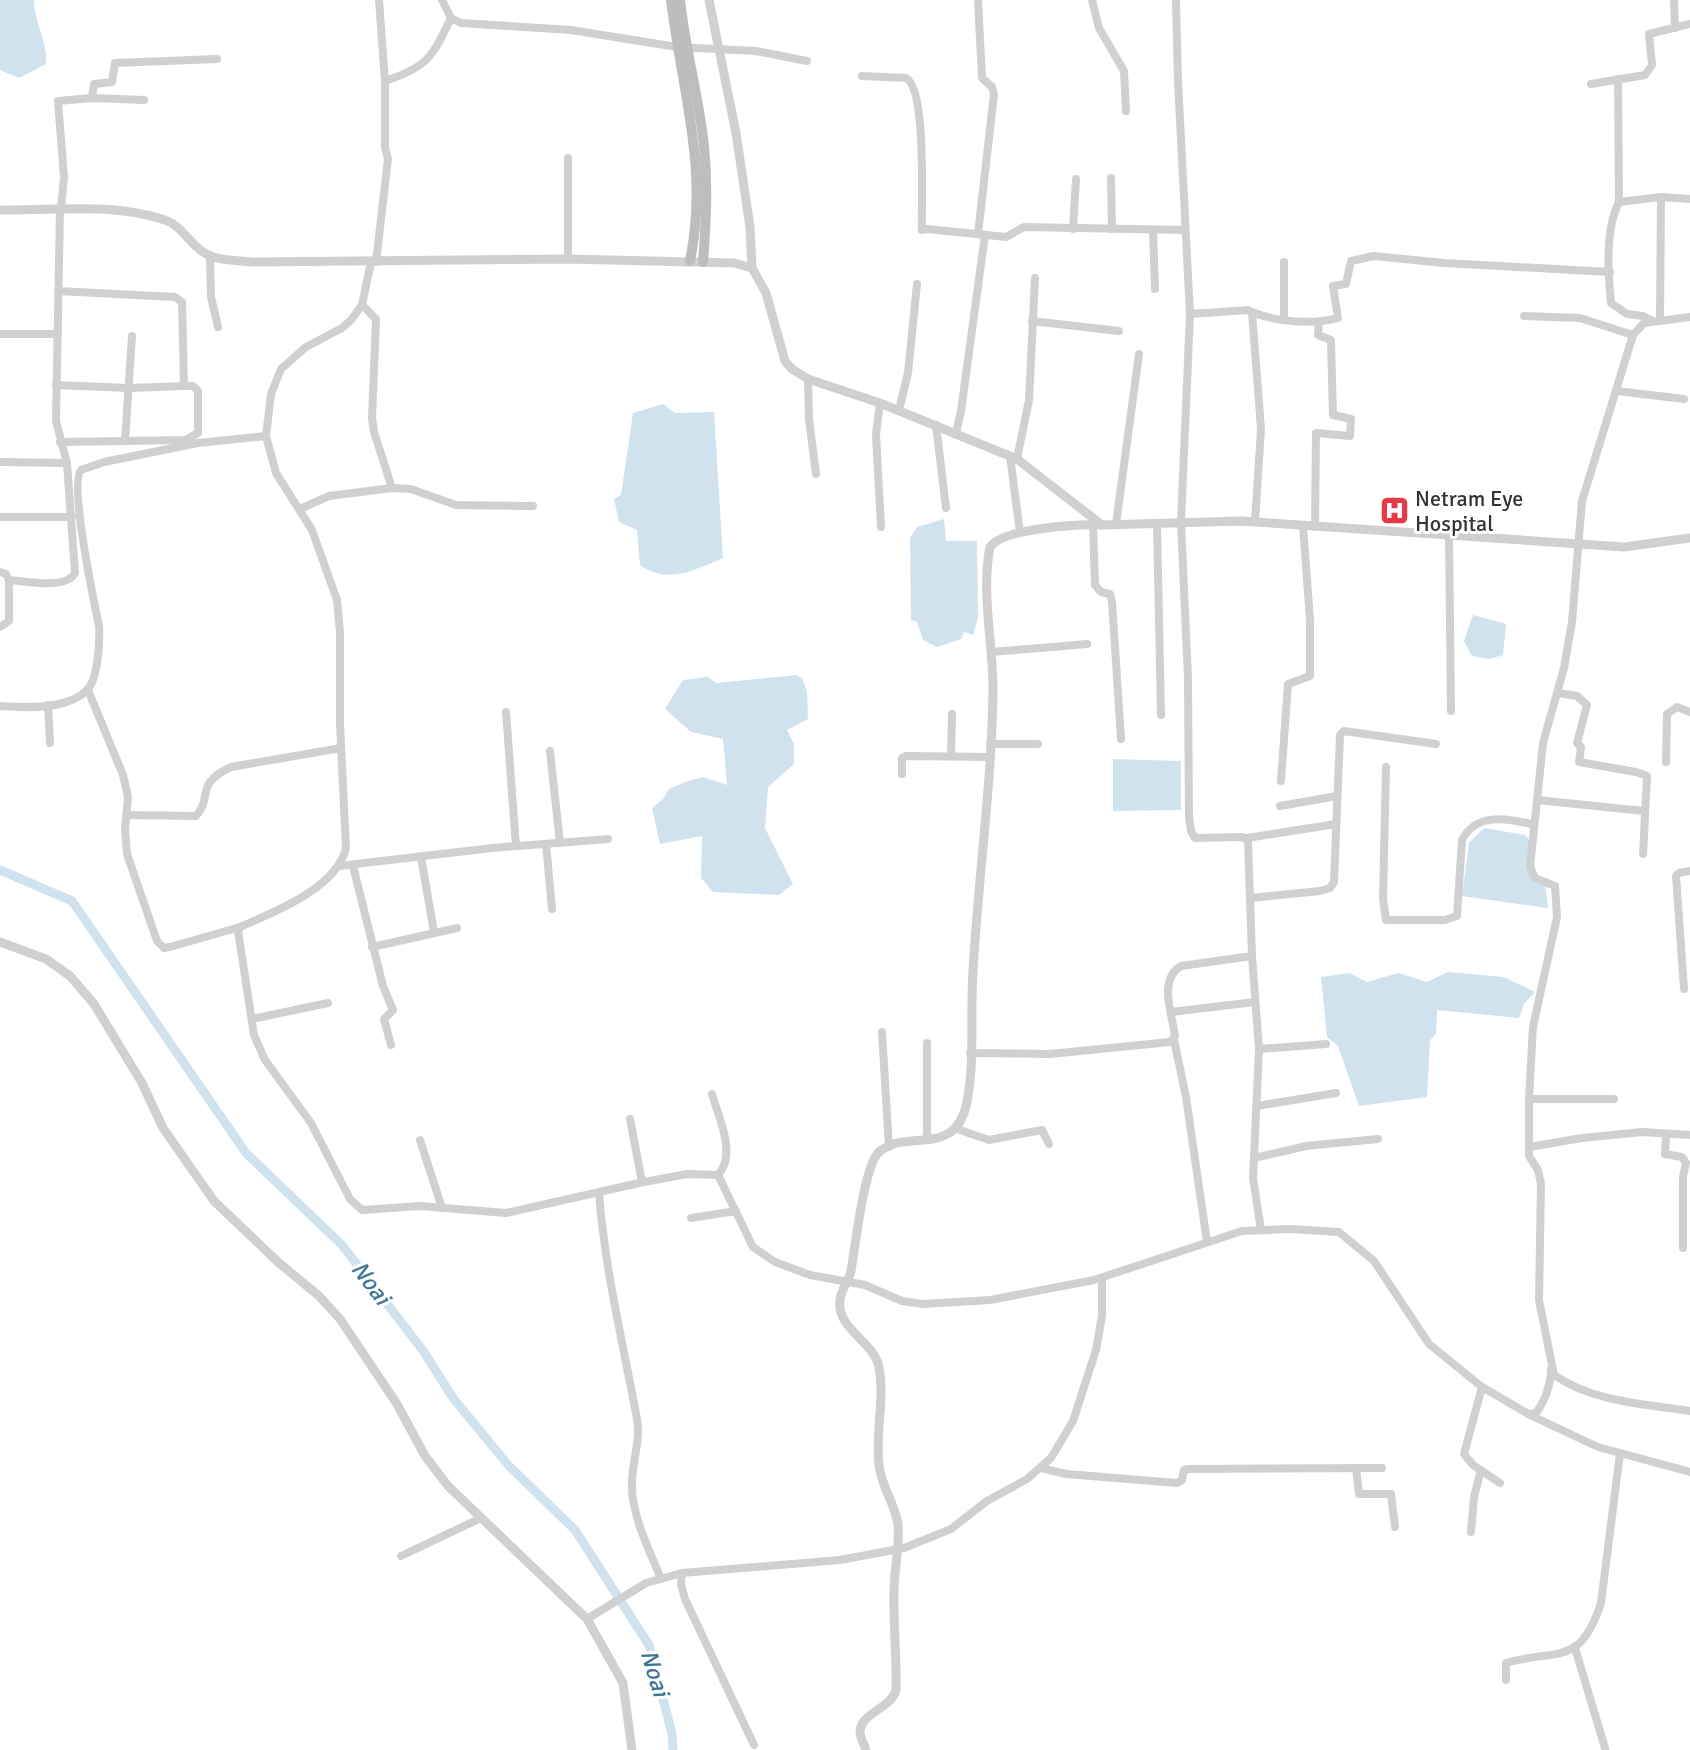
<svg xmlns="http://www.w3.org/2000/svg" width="1690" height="1750" font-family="Signika,sans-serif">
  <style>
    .water { fill: #cfe2ee }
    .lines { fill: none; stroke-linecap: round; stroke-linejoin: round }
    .canal { stroke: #cfe2ee; stroke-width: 9 }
    .minor { stroke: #d0d0d0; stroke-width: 8 }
    .tertiary { stroke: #d0d0d0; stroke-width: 9 }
    .secondary { stroke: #bdbdbd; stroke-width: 10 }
    .labels { text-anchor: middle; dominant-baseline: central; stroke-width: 6; stroke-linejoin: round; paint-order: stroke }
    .poi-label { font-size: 22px; fill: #333; stroke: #fff; text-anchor: start }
    .water-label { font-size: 24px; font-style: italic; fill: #3f7597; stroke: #fff }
  </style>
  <rect width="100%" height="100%" fill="#fff"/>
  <g class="water">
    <path d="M0 0H34C34 23 48 41 46 64L19 78 0 70Z"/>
    <path d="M663 404 675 413 714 412 723 558C694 570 668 585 640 565L637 530 619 522 614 499 621 495 633 413Z"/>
    <polygon points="944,519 946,541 977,541 978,618 973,635 964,632 961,639 937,647 923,640 917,622 911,620 910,538 917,527"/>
    <polygon points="1473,615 1506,624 1503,655 1489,659 1472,656 1464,641"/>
    <polygon points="796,675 802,678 807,691 808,719 787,730 794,744 794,764 768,787 765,828 793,884 779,895 713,892 701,878 702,836 660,844 652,808 663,799 669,789 685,782 703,777 727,785 723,739 691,732 665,709 683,680 708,677 716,683"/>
    <polygon points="1113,759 1181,761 1181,810 1113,811"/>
    <polygon points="1484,828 1525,835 1534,845 1533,875 1545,882 1548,908 1462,896 1469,843"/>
    <polygon points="1448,972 1504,977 1535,992 1524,1004 1519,1018 1437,1010 1436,1034 1430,1040 1427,1097 1359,1106 1338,1046 1327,1037 1321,977 1349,973 1367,982 1399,973 1427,982"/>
  </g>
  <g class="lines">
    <polyline class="canal" points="0,870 72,901 246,1153 342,1245 424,1352 453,1398 509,1466 575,1530 649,1645 672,1734 673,1750"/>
    <g class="minor">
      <polyline points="442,0 451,18 461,23 571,30 677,47 756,51 807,61"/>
      <polyline points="1092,0 1099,28 1124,71 1126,111"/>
      <polyline points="1674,0 1675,28"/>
      <path d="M862 76 906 78C927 89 921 204 922 230L927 229 1006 237 1024 227 1185 230"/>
      <polyline points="1618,79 1619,202"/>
      <path d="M385 81C428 67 432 57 451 18"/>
      <polyline points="1591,84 1645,75 1652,65 1649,34 1690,24"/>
      <polyline points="92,98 94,84 112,82 115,63 217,59"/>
      <polyline points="1111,178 1112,229"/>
      <polyline points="61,209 64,177 58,101 92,98 144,100"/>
      <polyline points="1073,229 1076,179"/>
      <polyline points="1153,230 1155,289"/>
      <polyline points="978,234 994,94 992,87 982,78 978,0"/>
      <polyline points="210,255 211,297 218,327"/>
      <polyline points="568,259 568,158"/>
      <path d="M371 262 362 305 351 320 342 328 306 347 281 369 271 394 266 436 276 473 312 530 337 600 340 632V724L346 848C337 888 274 912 240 927L238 931 254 1035 265 1060 311 1123 350 1199 362 1210 420 1206 506 1213 639 1183 687 1174 718 1175 753 1247 775 1262 810 1275 865 1285 902 1301 923 1304 990 1300 1094 1280 1242 1231 1289 1229 1339 1232 1374 1261 1429 1344 1482 1387 1532 1416 1598 1447 1690 1472"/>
      <polyline points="376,262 388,159 385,148 385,81 379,0"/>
      <polyline points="1284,262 1284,320"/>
      <polyline points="58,291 175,297 182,302 184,386 193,386 198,391 198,433 186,440 60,442"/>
      <polyline points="362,305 376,319 372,418 374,432 392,488"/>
      <path d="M1252 312C1276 322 1312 325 1338 318L1333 286 1346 284 1351 261 1374 256 1444 263 1610 272"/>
      <polyline points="1190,314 1248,310 1252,312 1261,429 1255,522"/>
      <polyline points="1524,316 1580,318 1633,335"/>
      <path d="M1690 317 1644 323 1633 335 1582 501 1572 622 1564 668 1543 743 1530 867 1535 878 1555 886 1557 917 1533 1027 1529 1099V1156L1538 1170 1541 1184 1539 1300 1554 1375C1593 1402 1645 1404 1690 1411"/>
      <polyline points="1032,321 1119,331"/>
      <path d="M1653 321 1643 316 1627 314 1611 303C1608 272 1605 230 1619 202L1661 197 1690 199"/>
      <polyline points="1660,321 1661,197"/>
      <polyline points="0,334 58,334"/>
      <polyline points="808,379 809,419 816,474"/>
      <polyline points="56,385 128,388 184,386"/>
      <polyline points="1617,391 1684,399"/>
      <polyline points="880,403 876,434 881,527"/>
      <polyline points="899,410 908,373 917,284"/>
      <polyline points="936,425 946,508"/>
      <polyline points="956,433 961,411 985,235"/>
      <polyline points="125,441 132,336"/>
      <polyline points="1010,456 1020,533"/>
      <polyline points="1017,459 1029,400 1035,278"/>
      <polyline points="0,462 67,463"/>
      <polyline points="300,509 329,496 392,488 411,489 456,505 533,506"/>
      <polyline points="0,517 72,517"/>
      <polyline points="1093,524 1095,585 1101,592 1110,594 1112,601 1121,739"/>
      <polyline points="1116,524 1139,354"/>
      <polyline points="1157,524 1161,715"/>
      <polyline points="1315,527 1316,433 1350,436 1351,419 1333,415 1331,340 1318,335 1319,322"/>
      <polyline points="1449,535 1451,711"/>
      <polyline points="0,572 6,574 9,580 9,621 0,627"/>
      <path d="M9 580C26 581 66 590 75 573L67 463 56 421 60 209"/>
      <polyline points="991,652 1087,644"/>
      <polyline points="88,690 123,775 128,797 125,829 127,854 157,941 164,948 170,947 240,927"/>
      <polyline points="1558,693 1577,696 1587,705 1577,743 1581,747 1579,762 1636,772 1647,776 1643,854"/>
      <polyline points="48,705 50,743"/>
      <path d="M0 706C25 708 68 710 87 690 98 679 100 642 99 626 94 602 69 484 81 470L104 462 198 443 266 436"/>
      <polyline points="506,712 516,846"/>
      <polyline points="990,744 1038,744"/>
      <polyline points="550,751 560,843"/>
      <polyline points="951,756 952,714"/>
      <polyline points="1666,762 1667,714 1677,707 1690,712"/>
      <path d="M1386 767 1383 899 1386 920H1445L1457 916 1462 840C1476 812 1509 818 1534 825"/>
      <polyline points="902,774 902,758 906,756 989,757"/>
      <polyline points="1281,781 1288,684 1310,676 1310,620 1303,526"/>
      <polyline points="1537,800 1644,811"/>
      <polyline points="1280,806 1337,796"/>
      <path d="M127 815 196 816C213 798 194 784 231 767L341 748"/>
      <polyline points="1247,838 1336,824"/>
      <polyline points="546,844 552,909"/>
      <polyline points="421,857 434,932"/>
      <polyline points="339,866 492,848 608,839"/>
      <polyline points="353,866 383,986 393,1010 384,1019 391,1045"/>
      <polyline points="1251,898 1320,891 1330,888 1334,882 1340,735 1344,731 1436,744"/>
      <polyline points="372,947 457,928"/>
      <polyline points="1252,956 1259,1049 1253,1178 1261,1230"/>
      <polyline points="1684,989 1676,876 1679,873 1690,871"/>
      <polyline points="1171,1012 1255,1002"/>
      <polyline points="252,1019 328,1003"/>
      <polyline points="882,1032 889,1147"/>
      <polyline points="1174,1040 1186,1097 1207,1242"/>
      <polyline points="927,1043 927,1140"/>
      <polyline points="1259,1049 1326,1044"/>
      <path d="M970 1053 1050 1054 1170 1042 1175 1036C1172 1014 1158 979 1181 966L1252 956 1248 841 1243 837 1195 838 1191 831 1189 817 1188 679 1181 522 1190 314 1178 81 1176 0"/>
      <path d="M712 1094C719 1119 737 1154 718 1175"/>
      <polyline points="1529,1099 1614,1099"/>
      <polyline points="1257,1106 1336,1093"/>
      <polyline points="630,1119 642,1182"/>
      <polyline points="957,1129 989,1140 1042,1130 1049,1144"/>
      <polyline points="1666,1134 1665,1154 1682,1157 1686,1163 1683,1177 1683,1248"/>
      <polyline points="420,1140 442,1208"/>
      <polyline points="1529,1147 1582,1138 1642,1132 1690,1135"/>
      <polyline points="1254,1158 1306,1146 1378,1139"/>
      <path d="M599 1193C605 1271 623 1343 637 1419 641 1441 632 1461 632 1483 631 1515 649 1549 661 1579"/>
      <polyline points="691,1218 736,1211"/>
      <polyline points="1482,1387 1464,1454 1473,1465 1500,1483"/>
      <path d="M1529 1414 1536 1413C1545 1401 1551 1384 1551 1369"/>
      <polyline points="1041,1468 1066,1474 1177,1483 1182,1480 1184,1470 1189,1469 1382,1468"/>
      <polyline points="1356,1468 1359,1494 1391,1494 1395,1527"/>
      <polyline points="1471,1532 1474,1497 1481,1470"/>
      <polyline points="401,1556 481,1518"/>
      <polyline points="682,1573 681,1584 685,1599 754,1745"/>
      <polyline points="587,1619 646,1583 682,1573 840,1560 904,1548 951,1529 987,1501 1027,1479 1051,1458 1073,1421 1096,1350 1102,1316 1102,1278"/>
      <polyline points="1575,1648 1605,1748"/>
      <path d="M1506 1680V1663C1557 1648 1580 1668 1601 1603L1620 1453"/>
    </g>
    <g class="tertiary">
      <polyline points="709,0 736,133 750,227 752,268 766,293 785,361 792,369 808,379 880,403 1017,459 1102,525 1241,521 1624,547 1690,538"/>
      <path d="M0 210C54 211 112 202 165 220 182 226 188 242 203 252 216 261 236 260 252 262L568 259 734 263 752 268"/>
      <polyline points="0,942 46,959 70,976 94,1004 142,1083 163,1128 214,1201 278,1262 319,1296 340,1319 397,1404 425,1456 448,1486 587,1619 623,1683 632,1750"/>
      <path d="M866 1750C864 1744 860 1737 860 1732 860 1713 892 1708 896 1690 897 1657 893 1624 894 1591 894 1569 900 1546 898 1524 895 1504 881 1486 879 1465 875 1433 885 1399 879 1367 873 1340 836 1329 840 1300 841 1289 849 1282 851 1271 855 1249 864 1165 879 1152 908 1127 955 1160 967 1102 975 1060 970 1015 973 972 978 878 992 784 993 689 993 643 981 592 990 547 1003 528 1079 524 1102 525"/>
    </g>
    <g class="secondary">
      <path d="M671 0C682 92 709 167 690 261"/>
      <path d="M680 0C685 49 699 97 704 146 708 186 706 223 703 262"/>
    </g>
  </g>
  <defs>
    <symbol id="hospital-square" viewBox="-11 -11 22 22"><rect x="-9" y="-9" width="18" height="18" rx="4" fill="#e63946" stroke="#fff"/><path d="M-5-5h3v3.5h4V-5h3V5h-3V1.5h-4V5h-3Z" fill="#fff"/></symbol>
  </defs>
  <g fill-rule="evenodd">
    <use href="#hospital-square" x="1378" y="494" width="33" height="33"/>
  </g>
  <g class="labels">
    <g class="poi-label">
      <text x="1415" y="498">Netram Eye<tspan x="1415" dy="25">Hospital</tspan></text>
    </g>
    <g class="water-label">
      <text transform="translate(371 1283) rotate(53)">Noai</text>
      <text transform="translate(655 1673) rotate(73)">Noai</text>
    </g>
  </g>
</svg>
